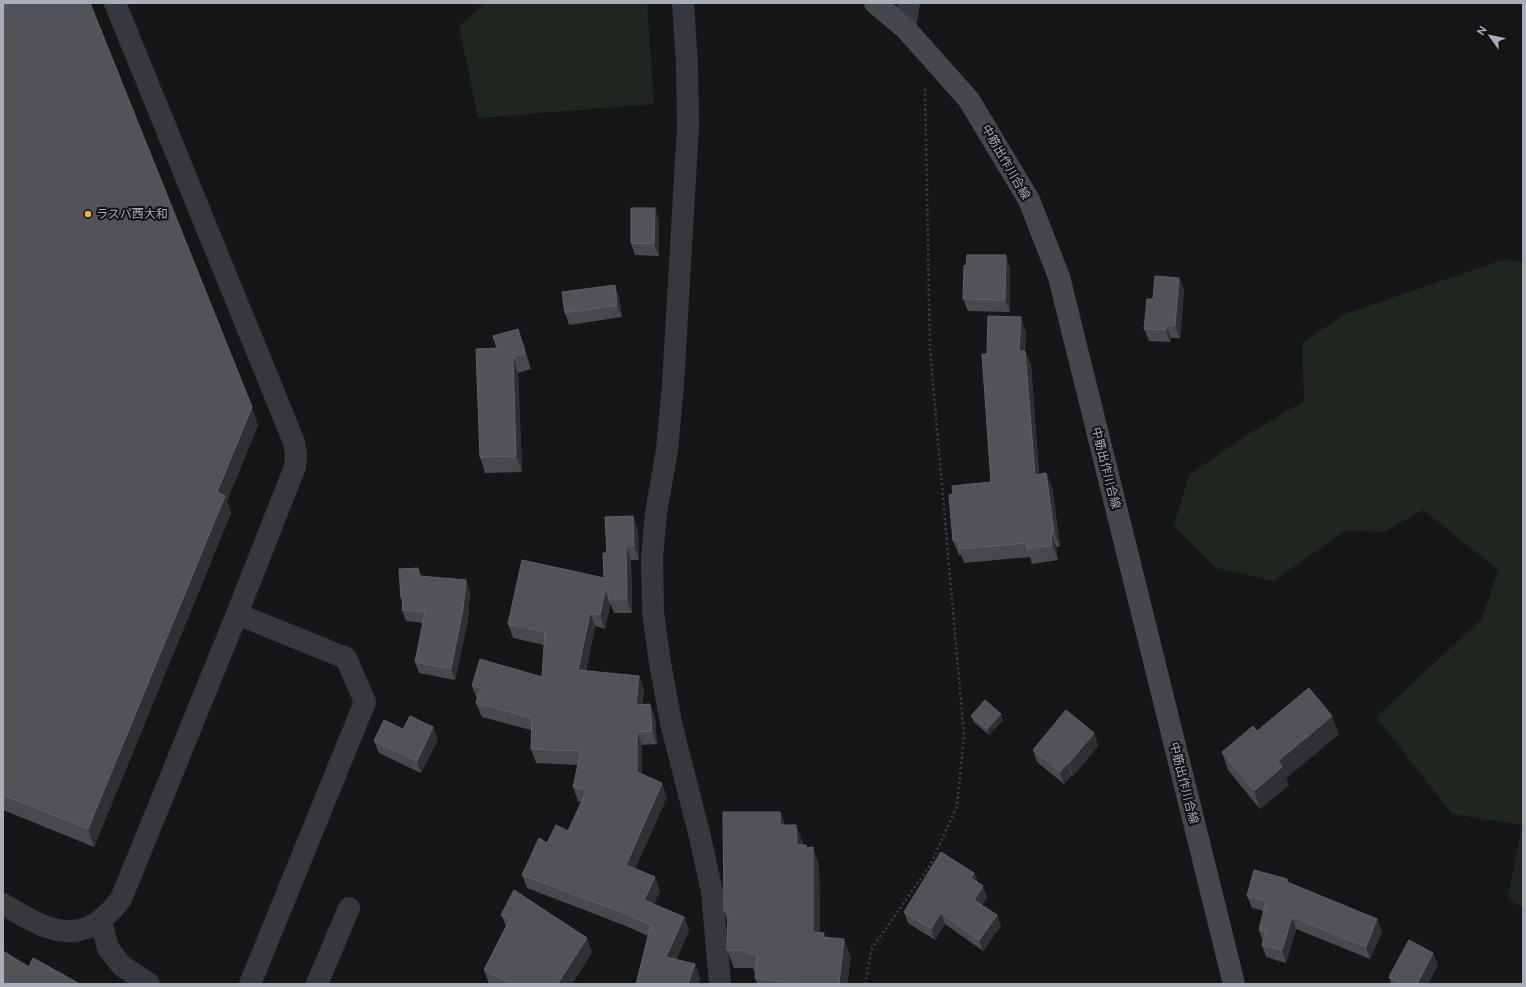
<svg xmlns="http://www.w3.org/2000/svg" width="1526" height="987" font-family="Raleway,'Noto Sans JP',sans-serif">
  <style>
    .green { fill: #1e261f }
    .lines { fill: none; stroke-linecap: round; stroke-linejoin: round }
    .path { stroke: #3d3f44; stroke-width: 2.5; stroke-dasharray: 2 3; stroke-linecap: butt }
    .minor { stroke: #37383d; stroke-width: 22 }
    .tertiary { stroke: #37383d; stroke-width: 22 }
    .secondary { stroke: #45474d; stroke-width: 22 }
    .wall { fill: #47494d }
    .shaded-wall { fill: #2f3033 }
    .building { fill: #525359; stroke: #5f6168 }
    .poi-dot { fill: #f2b134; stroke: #111113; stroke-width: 1.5 }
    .labels { text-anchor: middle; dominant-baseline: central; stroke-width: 4; stroke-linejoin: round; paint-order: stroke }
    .street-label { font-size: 12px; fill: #a8adb8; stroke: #111113 }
    .poi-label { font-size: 12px; fill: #a8adb8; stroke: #111113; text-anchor: start }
  </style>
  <rect width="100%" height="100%" fill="#161618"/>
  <g class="green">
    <polygon points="485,3 647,3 654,104 478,118 459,26"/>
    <polygon points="1502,260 1523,262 1523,908 1508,898 1522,825 1452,814 1376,717 1482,619 1498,570 1423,510 1384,532 1347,530 1273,581 1216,568 1174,526 1189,475 1253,431 1304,401 1302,343 1345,314"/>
  </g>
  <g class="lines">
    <polyline class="path" points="865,984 872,948 931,864 957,806 964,735 930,350 925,89"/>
    <g class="minor">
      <polyline points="683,3 687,64 688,126 673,385 667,450 656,513 652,558 653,612 660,663 671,723 700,837 712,892 720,984"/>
      <polyline points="905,28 909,3"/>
      <polyline points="237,614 346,658 365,702 250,984"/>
      <polyline points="101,921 108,948 122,966 149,984"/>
      <polyline points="317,984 349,908"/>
    </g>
    <path class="tertiary" d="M3 904C17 912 32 922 47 927 80 939 102 924 121 899L237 614 295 467 296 455 294 442 115 3"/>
    <polyline class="secondary" points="875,3 905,28 969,100 1029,200 1059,277 1234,984"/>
  </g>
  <g class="wall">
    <polygon points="3,3 258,425 227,501 231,513 94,847 3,810"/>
    <polygon points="659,220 659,256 635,255 631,243"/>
    <polygon points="1010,268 1010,312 968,311 963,299"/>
    <polygon points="1179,278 1184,290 1180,338 1171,338 1170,342 1149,341 1144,329 1153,299"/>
    <polygon points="619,297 622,317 569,325 565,313"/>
    <polygon points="1026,332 1025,351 1031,365 1039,474 1046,473 1052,487 1060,546 1056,547 1058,560 1032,564 1030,557 964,563 961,555 959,555 953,541 991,482 987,354"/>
    <polygon points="524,344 531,369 518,373 522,472 485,473 480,457 497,348"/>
    <polygon points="638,530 639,560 631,560 632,613 614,613 611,605 610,605 605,629 595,626 586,671 639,676 644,690 642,705 655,718 657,744 642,745 642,774 667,797 635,869 660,891 654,904 684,917 689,930 676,960 695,964 700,978 698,984 636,984 648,936 626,926 527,888 522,875 547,843 568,831 581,802 578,801 573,787 578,765 536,763 531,749 531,730 482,717 476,703 477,699 472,686 542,677 544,645 513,638 508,624 604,578 607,553"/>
    <polygon points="418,568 422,576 470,591 468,620 455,680 419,673 415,662 423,623 406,621 402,610 403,604 401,598"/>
    <polygon points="971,716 1003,720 989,735 974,722"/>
    <polygon points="403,729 438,739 421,773 379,753 374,741"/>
    <polygon points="1257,731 1339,734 1286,778 1289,785 1260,809 1228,770 1222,752"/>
    <polygon points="1094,733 1098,746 1073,776 1071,775 1064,784 1037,762 1033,750"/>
    <polygon points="780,812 785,825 803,843 803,845 807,848 819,865 820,933 824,933 825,937 851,957 847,984 757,984 755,978 755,971 754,971 753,968 734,968 727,950 728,922 724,911"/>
    <polygon points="974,873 978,882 987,897 982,905 997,915 1001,926 983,951 945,924 935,940 908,923 904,912"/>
    <polygon points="1287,879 1289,883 1377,919 1382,932 1370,959 1296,929 1286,963 1266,957 1262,945 1263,942 1259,930 1264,911 1252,908 1247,896"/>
    <polygon points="501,915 592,952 572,984 489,984 484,970 506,926"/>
    <polygon points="1433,953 1438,965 1428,984 1391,984 1389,977"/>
  </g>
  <g class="shaded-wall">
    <polygon points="655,208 659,220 659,256 654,244"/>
    <polygon points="1006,255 1010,268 1010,312 1005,300"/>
    <polygon points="1179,278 1184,290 1180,338 1175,326"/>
    <polygon points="615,285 619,297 622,317 617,305"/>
    <polygon points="1021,317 1026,332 1024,366 1019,351"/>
    <polygon points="1166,325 1171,338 1170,342 1166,330"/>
    <polygon points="518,329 524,344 531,369 525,353"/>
    <polygon points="1025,351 1031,365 1040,489 1035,475"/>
    <polygon points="513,357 518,373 522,472 516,456"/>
    <polygon points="252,407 258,425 227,501 231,513 94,847 88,829 217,492"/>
    <polygon points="1046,473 1052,487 1060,546 1054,532"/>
    <polygon points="633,516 638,530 639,560 634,546"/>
    <polygon points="1051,532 1056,547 1058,560 1052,545"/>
    <polygon points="626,546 631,560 632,613 627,599"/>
    <polygon points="418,568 423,579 419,576"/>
    <polygon points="466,580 470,591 468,620 455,680 451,669"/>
    <polygon points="605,591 610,605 605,629 600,615"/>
    <polygon points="590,613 595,626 583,684 578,670"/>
    <polygon points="639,676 644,690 641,719 636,705"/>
    <polygon points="650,704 655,718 657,744 652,731"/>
    <polygon points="1001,714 1003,720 989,735 987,729"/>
    <polygon points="1332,716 1339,734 1286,778 1289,785 1260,809 1254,791 1278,761"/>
    <polygon points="433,727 438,739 421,773 417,761"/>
    <polygon points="637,732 642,745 642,786 637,772"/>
    <polygon points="1094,733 1098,746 1073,776 1068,764"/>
    <polygon points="1067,763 1071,775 1064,784 1060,772"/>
    <polygon points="662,783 667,797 631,878 626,865"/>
    <polygon points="780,812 786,830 780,825"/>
    <polygon points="796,825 803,843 803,862 797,845"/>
    <polygon points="813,847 819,865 820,950 813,932"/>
    <polygon points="974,873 978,884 971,878"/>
    <polygon points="655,877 660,891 649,914 644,900"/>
    <polygon points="983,886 987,897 979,911 974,900"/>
    <polygon points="941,913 945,924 935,940 931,929"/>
    <polygon points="997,915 1001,926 983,951 979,940"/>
    <polygon points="684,917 689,930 671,971 666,957"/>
    <polygon points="1292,917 1296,929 1286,963 1282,950"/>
    <polygon points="1377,919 1382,932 1370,959 1366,947"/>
    <polygon points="587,938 592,952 572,984 559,984 558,983"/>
    <polygon points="844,939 851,957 847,984 839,984"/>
    <polygon points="1433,953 1438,965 1428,984 1417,984"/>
    <polygon points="695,964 700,978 698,984 688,984"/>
  </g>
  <g class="building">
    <polygon points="3,3 90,3 252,407 217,492 225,496 88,829 3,795"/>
    <polygon points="631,208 655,208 654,244 631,243"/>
    <polygon points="967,255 1006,255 1005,300 963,299 964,265 966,266"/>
    <polygon points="1155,276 1179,278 1175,326 1166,325 1166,330 1144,329 1147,299 1153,299"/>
    <polygon points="615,285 617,305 565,313 562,292"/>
    <polygon points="988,316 1021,317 1019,351 1025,351 1035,475 1046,473 1054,532 1051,532 1052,545 1027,549 1026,543 959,549 958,540 953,541 949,495 953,494 952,486 991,482 982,354 987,354"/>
    <polygon points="518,329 525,353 513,357 516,456 480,457 476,349 497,348 493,336"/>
    <polygon points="633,516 634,546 626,546 627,599 609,599 608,591 605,591 600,615 590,613 578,670 639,676 636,705 650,704 652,731 637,732 637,772 662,783 626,865 655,877 644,900 684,917 666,957 695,964 688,984 636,984 651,925 621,912 522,875 539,838 547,843 556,825 568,831 587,790 573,787 581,751 531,749 532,718 476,703 481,688 472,686 480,659 542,677 545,632 508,624 522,560 604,578 603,553 607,553 605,517"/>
    <polygon points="418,568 419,576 466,580 463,609 451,669 415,662 425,612 402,610 403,598 401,598 399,569"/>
    <polygon points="1309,688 1332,716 1278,761 1282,767 1254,791 1222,752 1253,726 1257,731"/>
    <polygon points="985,700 1001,714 987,729 971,716"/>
    <polygon points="1066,710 1094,733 1068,764 1067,763 1060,772 1033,750"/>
    <polygon points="410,716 433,727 417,761 374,741 384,720 403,729"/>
    <polygon points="723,812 780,812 780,825 796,825 797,845 806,845 806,848 813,847 813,932 824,933 823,937 844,939 839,984 802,984 755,978 757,955 748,953 748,950 727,950 728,911 724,911"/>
    <polygon points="941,852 974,873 971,878 983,886 974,900 997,915 979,940 941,913 931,929 904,912"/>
    <polygon points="1254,870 1287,879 1287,882 1377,919 1366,947 1292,917 1282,950 1262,945 1266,932 1259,930 1266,901 1247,896"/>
    <polygon points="514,890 587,938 558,983 563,984 513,984 484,970 510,919 501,915"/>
    <polygon points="1409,940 1433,953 1417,984 1401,984 1389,977"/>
    <polygon points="3,951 29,967 33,958 80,984 3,984"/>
  </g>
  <circle class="poi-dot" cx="88" cy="214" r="4"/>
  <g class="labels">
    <g class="street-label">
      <text transform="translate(1006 162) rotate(60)">中筋出作川合線</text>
      <text transform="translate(1106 468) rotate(76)">中筋出作川合線</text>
      <text transform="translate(1184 783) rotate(76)">中筋出作川合線</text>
    </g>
    <g class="poi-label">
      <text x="96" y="214">ラスパ西大和</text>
    </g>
  </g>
  <rect width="1526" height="987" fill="none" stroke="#a8adb8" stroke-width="8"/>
  <g transform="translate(1490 36) rotate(303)" stroke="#111113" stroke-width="3" paint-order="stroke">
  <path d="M0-3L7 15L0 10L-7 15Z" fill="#a8adb8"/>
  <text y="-6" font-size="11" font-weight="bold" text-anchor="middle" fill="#a8adb8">N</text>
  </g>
</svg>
